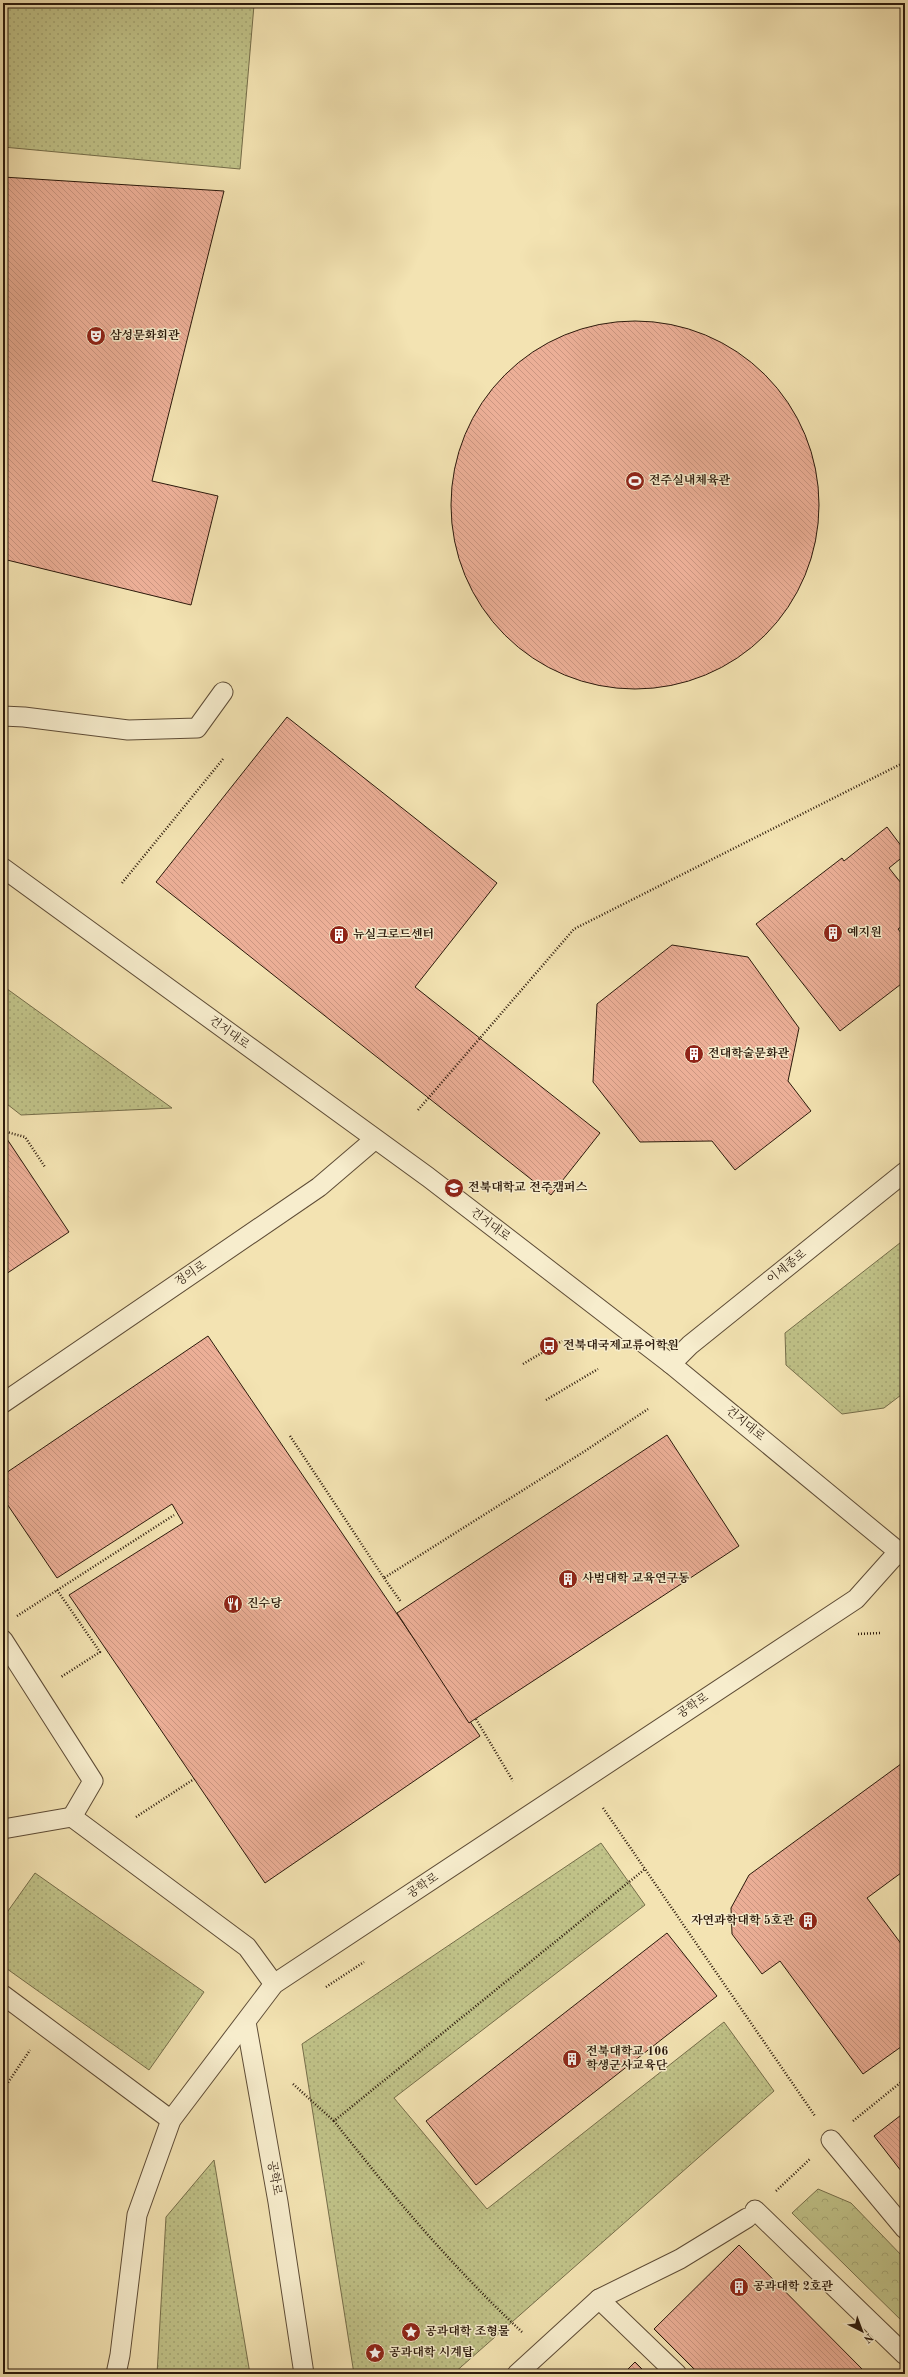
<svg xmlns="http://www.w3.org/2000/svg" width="908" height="2377" font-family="'Old Standard TT','Noto Serif KR',serif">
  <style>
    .grass { fill: url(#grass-dots); stroke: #766e4a }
    .forest { fill: url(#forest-crowns); stroke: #766e4a }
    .building { fill: url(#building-back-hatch); stroke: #2c1a0c }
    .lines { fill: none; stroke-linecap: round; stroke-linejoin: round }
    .service-casing { stroke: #5e4c36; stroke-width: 21 }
    .path { stroke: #2c1a0c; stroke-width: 2.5; stroke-dasharray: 1 2; stroke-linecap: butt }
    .service { stroke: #f7edcd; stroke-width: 19 }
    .labels { text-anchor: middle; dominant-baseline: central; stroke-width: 3; stroke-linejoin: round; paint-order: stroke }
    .poi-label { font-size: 12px; font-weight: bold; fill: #2c1a0c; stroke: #f7edcd; text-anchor: start }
    .street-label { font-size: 12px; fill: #2c1a0c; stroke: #f7edcd }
  </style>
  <defs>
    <pattern id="grass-dots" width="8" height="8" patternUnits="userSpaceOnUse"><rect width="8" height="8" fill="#c0c288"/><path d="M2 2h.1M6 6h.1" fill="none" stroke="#a5a674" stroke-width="1.8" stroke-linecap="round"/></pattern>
    <pattern id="forest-crowns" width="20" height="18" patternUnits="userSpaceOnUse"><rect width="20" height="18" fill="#c0c288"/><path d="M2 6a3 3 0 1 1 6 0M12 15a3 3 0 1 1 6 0" fill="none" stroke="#a5a674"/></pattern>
    <pattern id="building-back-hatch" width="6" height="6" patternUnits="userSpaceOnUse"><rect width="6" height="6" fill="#ecaf97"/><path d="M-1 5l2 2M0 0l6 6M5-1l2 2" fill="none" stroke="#cb9681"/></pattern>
  </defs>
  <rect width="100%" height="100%" fill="#f3e3b2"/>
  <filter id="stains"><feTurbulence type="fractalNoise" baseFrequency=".005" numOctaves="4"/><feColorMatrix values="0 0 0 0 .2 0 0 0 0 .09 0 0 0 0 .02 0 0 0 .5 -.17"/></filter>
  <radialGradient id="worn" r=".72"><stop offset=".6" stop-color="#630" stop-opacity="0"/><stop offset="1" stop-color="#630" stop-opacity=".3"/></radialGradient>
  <g class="grass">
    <polygon points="3,3 254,5 240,169 3,147"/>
    <polygon points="3,986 172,1108 21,1115 3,1101"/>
    <polygon points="905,1239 905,1392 884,1408 842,1414 786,1365 785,1333"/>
    <polygon points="601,1843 645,1905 394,2098 487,2209 724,2022 774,2091 453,2374 354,2374 302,2044"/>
    <polygon points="35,1873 204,1992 149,2070 3,1966 3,1918"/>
    <polygon points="214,2160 250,2374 157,2374 166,2217"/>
  </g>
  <polygon class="forest" points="818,2189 851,2203 905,2259 905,2324 792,2213"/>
  <g class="building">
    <polygon points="3,177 224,191 152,481 218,496 191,605 3,559"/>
    <circle cx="635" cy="505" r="184"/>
    <polygon points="287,717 497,883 415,987 600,1133 551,1195 156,882"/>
    <polygon points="887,827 905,851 905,855 889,868 905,888 905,924 898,929 905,938 905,981 840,1031 756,924 842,858 844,861"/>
    <polygon points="672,945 748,957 799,1028 788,1081 811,1111 735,1170 712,1141 640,1142 593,1082 597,1004"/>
    <polygon points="7,1139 69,1232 3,1276 3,1142"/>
    <polygon points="208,1336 480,1736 265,1883 69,1595 183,1523 172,1504 57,1578 3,1498 3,1475"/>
    <polygon points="667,1435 739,1546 469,1723 397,1613"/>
    <polygon points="905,1761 905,1870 867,1898 905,1949 905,2044 863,2074 780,1961 762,1974 732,1934 731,1908 749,1875"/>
    <polygon points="667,1933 717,1996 476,2185 426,2121"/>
    <polygon points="905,2112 905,2176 874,2136"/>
    <polygon points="739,2245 867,2374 699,2374 654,2329"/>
    <polygon points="635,2362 647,2374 623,2374"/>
  </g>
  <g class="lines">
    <defs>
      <g id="service">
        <polyline points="3,716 24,717 128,730 197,728 223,692"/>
        <polyline points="3,868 428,1177 671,1364 905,1557"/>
        <polyline points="671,1364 690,1345 905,1172"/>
        <polyline points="3,1403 319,1187 374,1140"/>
        <polyline points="3,1640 93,1781 72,1817"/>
        <polyline points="3,1829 72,1817 247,1947 274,1984"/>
        <polyline points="3,1995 171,2120"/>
        <polyline points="246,2022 278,2202 304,2374"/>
        <polyline points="831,2140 905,2229"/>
        <polyline points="755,2210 905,2355"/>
        <polyline points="599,2299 677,2374"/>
        <polyline points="116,2374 120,2355 137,2215 171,2120 274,1984 856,1599 898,1552"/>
        <polyline points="517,2374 599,2299 680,2259 747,2218"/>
      </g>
    </defs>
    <use href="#service" class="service-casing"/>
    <g class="path">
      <polyline points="122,883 223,759"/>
      <polyline points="418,1110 574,929 905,762"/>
      <polyline points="3,1131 25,1137 45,1167"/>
      <polyline points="523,1364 562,1341"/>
      <polyline points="546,1400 598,1369"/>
      <polyline points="290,1436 384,1578 585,1451 648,1409"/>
      <polyline points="384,1578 401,1602"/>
      <polyline points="57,1590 100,1652 61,1677"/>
      <polyline points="17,1616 174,1515"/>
      <polyline points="858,1634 881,1633"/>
      <polyline points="476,1719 513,1781"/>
      <polyline points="603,1808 815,2116"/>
      <polyline points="136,1817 194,1779"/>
      <polyline points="326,1987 364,1962"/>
      <polyline points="293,2084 334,2121"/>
      <polyline points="3,2090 30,2050"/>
      <polyline points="853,2121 905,2079"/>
      <polyline points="776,2191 810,2159"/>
      <path d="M522 2332C453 2268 392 2195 334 2121L645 1869"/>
    </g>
    <use href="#service" class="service"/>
  </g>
  <defs>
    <symbol id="theatre-disc" viewBox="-11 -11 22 22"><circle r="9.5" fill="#8f2418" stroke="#f7edcd"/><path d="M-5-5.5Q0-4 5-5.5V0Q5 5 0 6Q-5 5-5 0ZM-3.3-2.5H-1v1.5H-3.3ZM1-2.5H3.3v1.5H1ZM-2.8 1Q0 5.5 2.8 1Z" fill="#fff"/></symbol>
    <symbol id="stadium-disc" viewBox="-11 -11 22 22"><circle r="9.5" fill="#8f2418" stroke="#f7edcd"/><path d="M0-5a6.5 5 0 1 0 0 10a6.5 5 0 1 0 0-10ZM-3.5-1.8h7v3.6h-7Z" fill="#fff"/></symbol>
    <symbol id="building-disc" viewBox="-11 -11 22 22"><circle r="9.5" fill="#8f2418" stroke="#f7edcd"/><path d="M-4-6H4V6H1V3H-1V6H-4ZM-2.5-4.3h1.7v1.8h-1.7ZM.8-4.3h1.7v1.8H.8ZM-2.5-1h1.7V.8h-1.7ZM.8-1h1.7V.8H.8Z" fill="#fff"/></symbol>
    <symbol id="university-disc" viewBox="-11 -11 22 22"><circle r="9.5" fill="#8f2418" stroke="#f7edcd"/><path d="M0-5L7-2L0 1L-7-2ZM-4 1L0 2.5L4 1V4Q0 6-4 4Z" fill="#fff"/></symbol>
    <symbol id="bus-disc" viewBox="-11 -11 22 22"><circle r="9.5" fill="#8f2418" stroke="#f7edcd"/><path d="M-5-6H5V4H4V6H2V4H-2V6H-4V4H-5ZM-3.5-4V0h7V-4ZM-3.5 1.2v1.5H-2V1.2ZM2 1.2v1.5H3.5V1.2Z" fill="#fff"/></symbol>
    <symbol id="restaurant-disc" viewBox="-11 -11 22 22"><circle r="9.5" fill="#8f2418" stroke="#f7edcd"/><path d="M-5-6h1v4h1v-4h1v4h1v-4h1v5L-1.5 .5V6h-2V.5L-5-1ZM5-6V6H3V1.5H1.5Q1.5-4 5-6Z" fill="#fff"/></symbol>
    <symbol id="sight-disc" viewBox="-11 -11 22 22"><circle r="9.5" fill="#8f2418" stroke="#f7edcd"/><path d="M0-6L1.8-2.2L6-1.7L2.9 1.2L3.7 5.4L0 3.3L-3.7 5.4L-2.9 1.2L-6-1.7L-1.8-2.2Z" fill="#fff"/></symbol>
  </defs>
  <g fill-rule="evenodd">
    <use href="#theatre-disc" x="85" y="325" width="22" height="22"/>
    <use href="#stadium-disc" x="624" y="470" width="22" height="22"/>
    <use href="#building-disc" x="822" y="922" width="22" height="22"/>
    <use href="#building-disc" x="328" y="924" width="22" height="22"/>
    <use href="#building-disc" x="683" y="1043" width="22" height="22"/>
    <use href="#university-disc" x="443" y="1177" width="22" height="22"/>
    <use href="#bus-disc" x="538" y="1335" width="22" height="22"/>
    <use href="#building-disc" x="557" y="1568" width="22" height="22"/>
    <use href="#restaurant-disc" x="222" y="1593" width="22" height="22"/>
    <use href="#building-disc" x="797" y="1910" width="22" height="22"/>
    <use href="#building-disc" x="561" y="2048" width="22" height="22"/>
    <use href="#building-disc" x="728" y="2276" width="22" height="22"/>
    <use href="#sight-disc" x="400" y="2321" width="22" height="22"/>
    <use href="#sight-disc" x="364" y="2342" width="22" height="22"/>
  </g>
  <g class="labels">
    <g class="poi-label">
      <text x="110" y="336">삼성문화회관</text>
      <text x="649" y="481">전주실내체육관</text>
      <text x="847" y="933">예지원</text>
      <text x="353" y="935">뉴실크로드센터</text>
      <text x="708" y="1054">전대학술문화관</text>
      <text x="468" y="1188">전북대학교 전주캠퍼스</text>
      <text x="563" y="1346">전북대국제교류어학원</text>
      <text x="582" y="1579">사범대학 교육연구동</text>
      <text x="247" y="1604">진수당</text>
      <text x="794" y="1921" text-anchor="end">자연과학대학 5호관</text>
      <text x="586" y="2052">전북대학교 106<tspan x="586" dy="14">학생군사교육단</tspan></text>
      <text x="753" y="2287">공과대학 2호관</text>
      <text x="425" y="2332">공과대학 조형물</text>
      <text x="389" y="2353">공과대학 시계탑</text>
    </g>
    <g class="street-label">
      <text transform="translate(229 1033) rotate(36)">건지대로</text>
      <text transform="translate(490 1225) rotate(37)">건지대로</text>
      <text transform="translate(787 1267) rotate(-39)">이세종로</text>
      <text transform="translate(191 1274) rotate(-34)">정의로</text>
      <text transform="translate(745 1424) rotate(40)">건지대로</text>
      <text transform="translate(693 1706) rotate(-34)">공학로</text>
      <text transform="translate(423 1886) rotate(-34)">공학로</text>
      <text transform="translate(274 2178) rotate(80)">공학로</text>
    </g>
  </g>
  <rect width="908" height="2377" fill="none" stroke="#f3e3b2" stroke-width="16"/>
  <rect x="4" y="4" width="900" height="2369" fill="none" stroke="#2c1a0c" stroke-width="2"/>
  <rect x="8" y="8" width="892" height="2361" fill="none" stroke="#2c1a0c"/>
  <g transform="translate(862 2331) rotate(138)" stroke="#f7edcd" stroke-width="3" paint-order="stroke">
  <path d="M0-3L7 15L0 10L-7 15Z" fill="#2c1a0c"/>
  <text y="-6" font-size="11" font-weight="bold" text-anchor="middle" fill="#2c1a0c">N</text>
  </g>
  <rect width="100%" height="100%" filter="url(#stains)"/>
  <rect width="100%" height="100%" fill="url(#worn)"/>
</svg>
